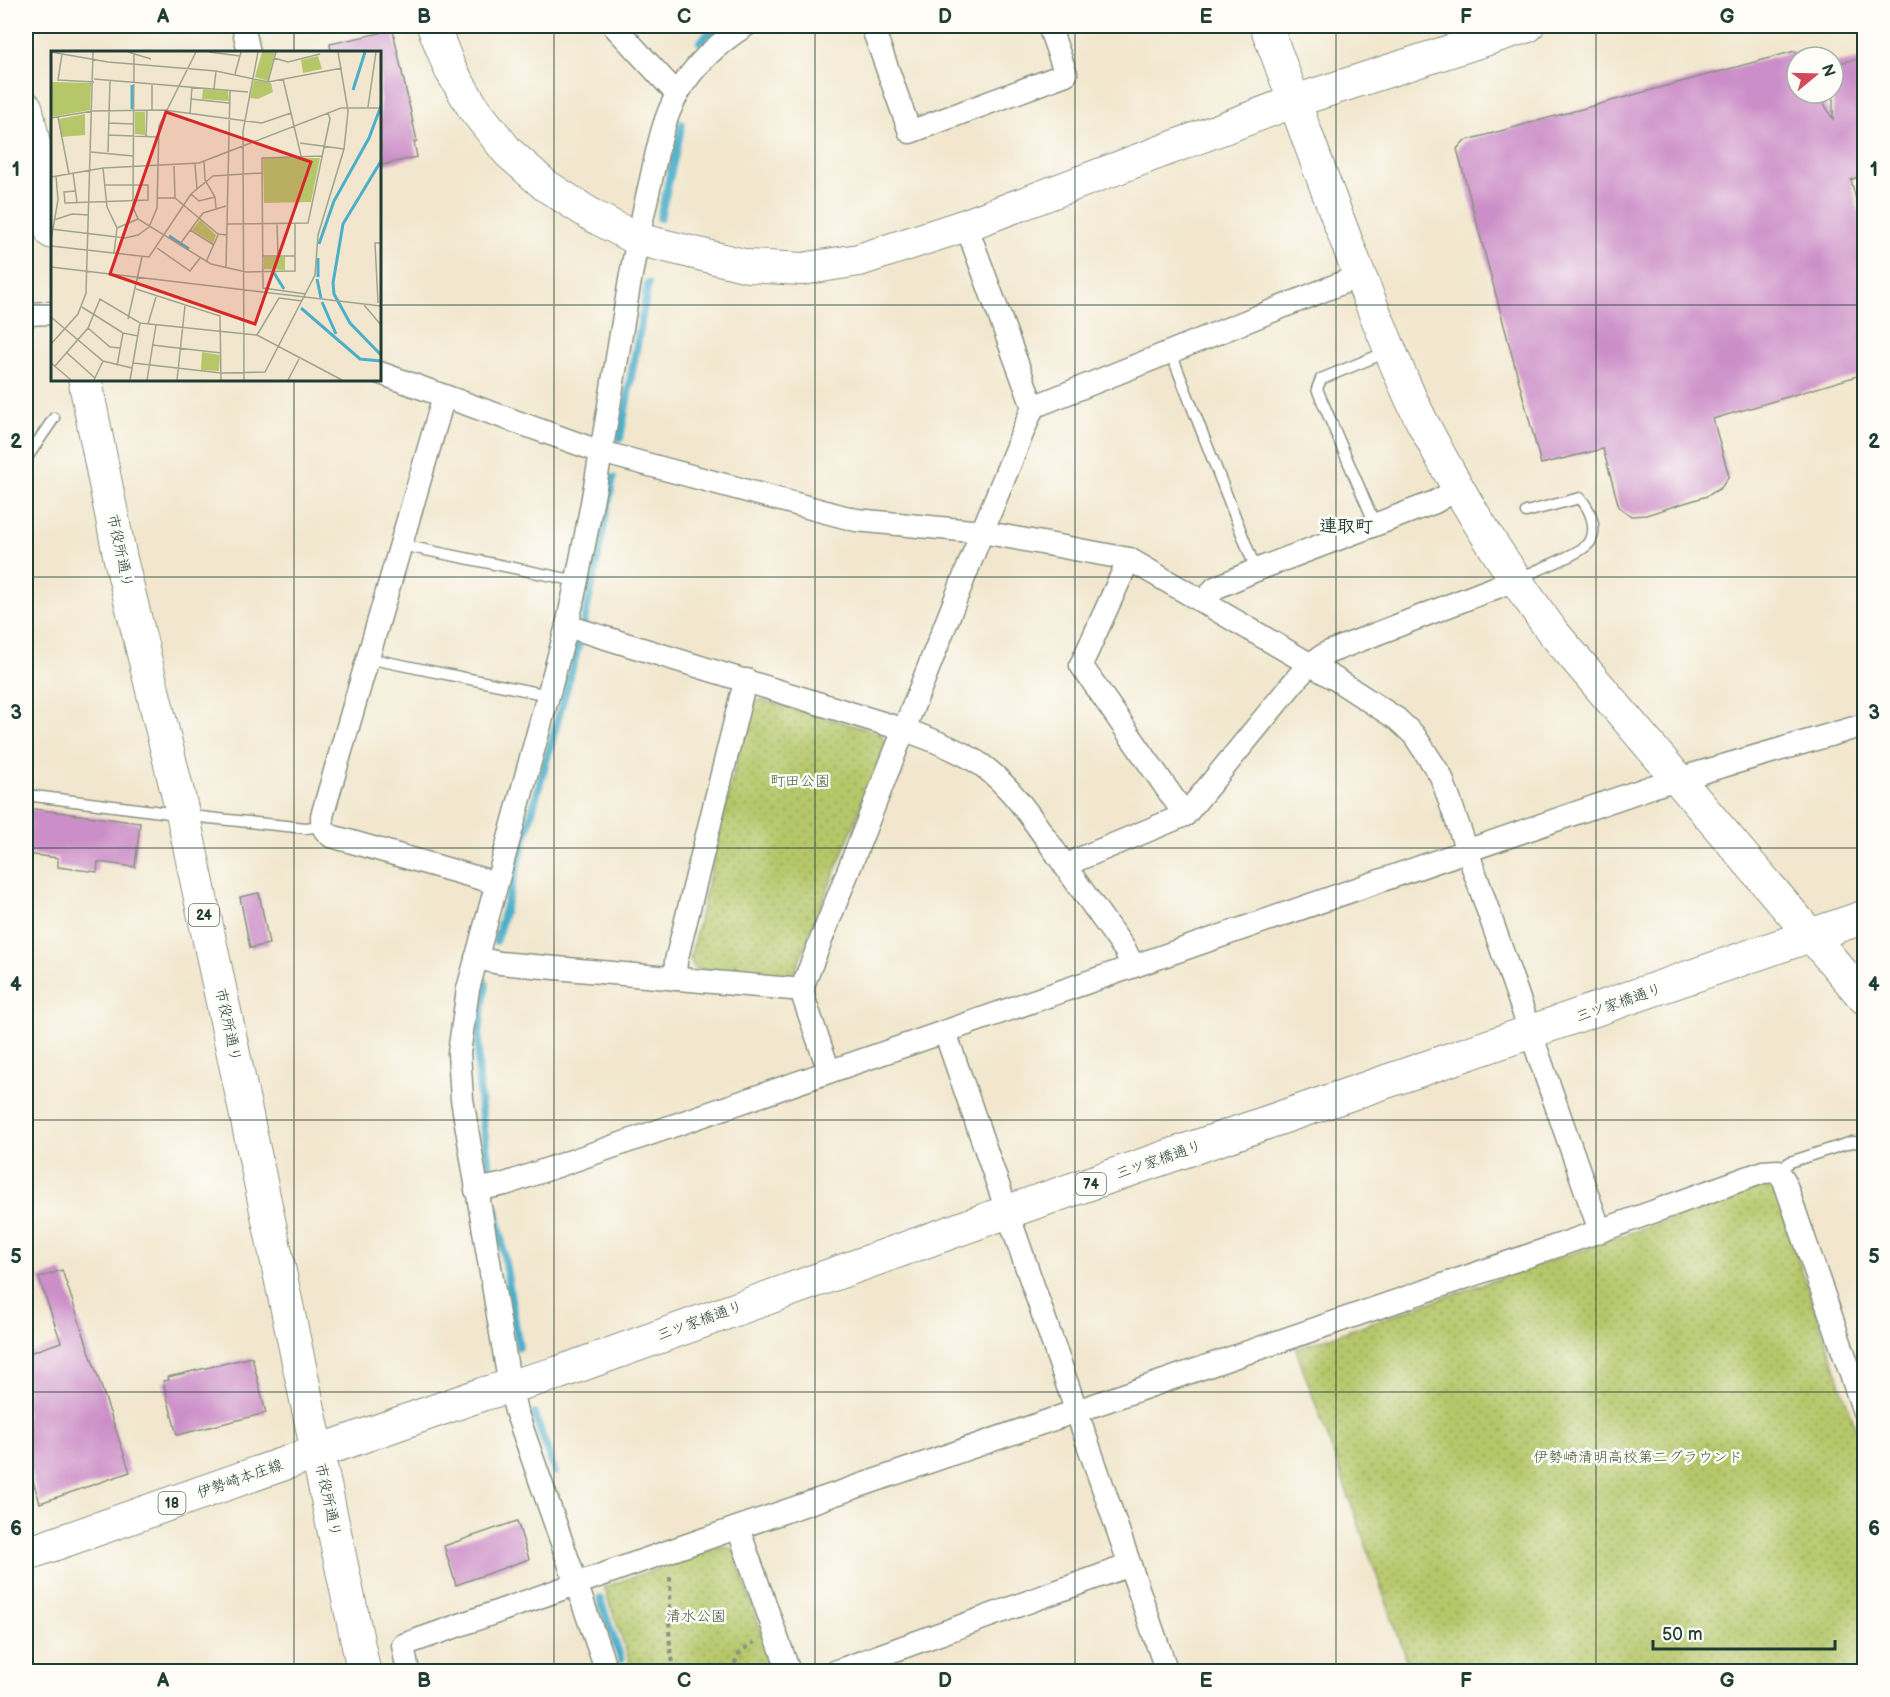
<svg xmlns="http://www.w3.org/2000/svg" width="1890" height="1697" font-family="'Balsamiq Sans','Klee One',sans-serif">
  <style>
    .park { fill: url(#park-dots); stroke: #6a824f; stroke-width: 1.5 }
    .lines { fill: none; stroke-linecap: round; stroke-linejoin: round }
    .stream { stroke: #4bafca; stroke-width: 8 }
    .building { fill: #cc8ec8 }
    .lane-casing { stroke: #889281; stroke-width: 13 }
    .street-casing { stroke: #889281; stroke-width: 25 }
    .secondary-casing { stroke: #889281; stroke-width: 34 }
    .primary-casing { stroke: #889281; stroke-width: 35 }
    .path { stroke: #889281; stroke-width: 4; stroke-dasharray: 4.5 4.5; stroke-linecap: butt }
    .lane { stroke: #fff; stroke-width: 10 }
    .street { stroke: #fff; stroke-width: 22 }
    .secondary { stroke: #fff; stroke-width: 32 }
    .primary { stroke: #fff; stroke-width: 33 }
    .grid { fill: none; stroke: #1f3d34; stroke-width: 1.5; stroke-opacity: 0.55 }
    .labels { text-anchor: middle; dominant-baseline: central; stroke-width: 5; stroke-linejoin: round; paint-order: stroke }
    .shield { fill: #fdfcf7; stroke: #62766e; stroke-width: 1.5 }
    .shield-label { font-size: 14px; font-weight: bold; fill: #1f3d34 }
    .street-label { font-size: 15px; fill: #1f3d34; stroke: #fdfcf7 }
    .park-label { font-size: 15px; fill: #456042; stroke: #fdfcf7 }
    .quarter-label { font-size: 18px; font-weight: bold; fill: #1f3d34; stroke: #fdfcf7 }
    .inset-river { fill: none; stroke: #4bafca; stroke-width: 3 }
    .inset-road { fill: none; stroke: #9ea390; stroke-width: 1.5 }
    .view { fill: #d62828; fill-opacity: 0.15; stroke: #d62828; stroke-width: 3 }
    .inset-edge { fill: none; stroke: #1f3d34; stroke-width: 3 }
    .neatline { fill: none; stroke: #1f3d34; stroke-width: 2 }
    .grid-label { font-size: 20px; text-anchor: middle; font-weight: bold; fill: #1f3d34 }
  </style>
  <defs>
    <pattern id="park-dots" width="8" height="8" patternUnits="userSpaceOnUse" patternTransform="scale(1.5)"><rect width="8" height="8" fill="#b6c76a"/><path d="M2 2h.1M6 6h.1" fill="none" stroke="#93a358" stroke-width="1.8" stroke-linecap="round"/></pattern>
  </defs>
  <rect width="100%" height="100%" fill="#fdfcf7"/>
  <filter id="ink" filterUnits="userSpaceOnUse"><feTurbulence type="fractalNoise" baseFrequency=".0167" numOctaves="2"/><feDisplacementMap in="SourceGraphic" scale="12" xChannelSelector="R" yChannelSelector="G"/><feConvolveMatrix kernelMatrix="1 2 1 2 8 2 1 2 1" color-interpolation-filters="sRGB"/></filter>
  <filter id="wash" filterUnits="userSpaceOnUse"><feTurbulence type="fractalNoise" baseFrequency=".008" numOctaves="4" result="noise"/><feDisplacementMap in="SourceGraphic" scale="24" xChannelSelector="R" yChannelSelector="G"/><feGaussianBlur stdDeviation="1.35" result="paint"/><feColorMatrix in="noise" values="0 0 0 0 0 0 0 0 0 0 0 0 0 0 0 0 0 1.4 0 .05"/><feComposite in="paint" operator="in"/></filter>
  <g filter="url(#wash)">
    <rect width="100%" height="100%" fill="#f2e7ce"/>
    <g class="park">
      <polygon points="761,700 880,733 886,744 795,971 783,977 695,969 690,959 750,703"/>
      <polygon points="1766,1186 1775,1191 1864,1453 1864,1671 1411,1671 1296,1349"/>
      <polygon points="723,1546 733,1549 775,1671 633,1671 604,1587"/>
    </g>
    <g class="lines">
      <g class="stream">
        <polyline points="700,42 717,26"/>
        <polyline points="660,218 682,124"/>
        <polyline points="620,438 648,284"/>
        <polyline points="496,941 578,647 591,590 613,478"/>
        <path d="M486 984C472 1052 479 1100 489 1168"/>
        <polyline points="496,1208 519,1347"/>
        <polyline points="534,1414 555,1472"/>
        <polyline points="600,1599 621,1659"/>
      </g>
    </g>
    <g id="blocks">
      <g class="building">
        <polygon points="380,26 392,26 417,141 414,142 417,157 382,165 380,155 380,52 331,52 330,44 380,33"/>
        <polygon points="1795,51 1798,57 1797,93 1818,93 1833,119 1833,64 1858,59 1864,65 1864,174 1851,180 1864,230 1864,374 1713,419 1729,476 1721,488 1707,496 1646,515 1631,516 1619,507 1603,449 1541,464 1457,149 1464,141"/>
        <polygon points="26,808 140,823 135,867 98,862 97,872 58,867 58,858 26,854"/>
        <polygon points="259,893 269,944 250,948 240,897"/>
        <polygon points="62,1270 130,1472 40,1503 26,1459 26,1354 61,1342 39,1278"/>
        <polygon points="252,1357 266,1413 177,1435 163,1381 169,1380 168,1377"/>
        <polygon points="517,1521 529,1559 456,1585 444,1546"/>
      </g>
    </g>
  </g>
  <g filter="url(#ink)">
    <use href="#blocks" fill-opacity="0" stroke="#889281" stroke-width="1.5"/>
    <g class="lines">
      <defs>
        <g id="lane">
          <polyline points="1171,353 1256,570"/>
          <polyline points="26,459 54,418"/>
          <polyline points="1375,524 1317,389 1321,379 1387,352"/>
          <polyline points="401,545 577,581"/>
          <path d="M1518 579C1533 571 1582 554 1590 542 1598 527 1590 509 1580 498L1526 512"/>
          <polyline points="367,658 548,695"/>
          <polyline points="26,795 209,818 306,828 322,826"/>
          <polyline points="1778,1171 1790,1162 1852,1142 1864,1143"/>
        </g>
        <g id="street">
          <polyline points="243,26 249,52"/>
          <polyline points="614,26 677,94"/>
          <polyline points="872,26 910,132 1066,74 1049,26"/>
          <polyline points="26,314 52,313"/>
          <polyline points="380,373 601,452 856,520 982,532 1129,559 1337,680 1397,719 1414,735 1441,776 1600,1231"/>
          <path d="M444 396 322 816C322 826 323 830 331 836L496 883"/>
          <polyline points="1033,407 1359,276"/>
          <polyline points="1129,559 1081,665 1185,815"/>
          <polyline points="1204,602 1215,588 1256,570 1435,502 1458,489"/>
          <path d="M567 626 905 730C931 739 960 750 983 766 1015 790 1036 825 1059 857 1080 888 1103 919 1125 950L1133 966"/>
          <polyline points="1066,867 1079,859 1185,815 1298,677 1310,664 1327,653 1515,580"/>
          <polyline points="476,958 500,963 803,990"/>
          <polyline points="675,979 676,961 741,697 747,680"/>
          <polyline points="945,1032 1167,1672"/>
          <polyline points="829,1071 804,999 803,990 804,983 982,532 1033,407 966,225"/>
          <polyline points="476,1190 505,1184 1654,786 1864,725"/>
          <polyline points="738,1528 789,1672"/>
          <polyline points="408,1672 403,1645 661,1554 1600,1231 1763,1172 1778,1171 1784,1180 1864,1412"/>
          <path d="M607 1672 516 1411 510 1387 462 1099 459 1053 468 989 567 626C591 519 608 412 626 304 633 260 642 218 652 175 658 147 664 117 678 93 694 65 718 43 745 26"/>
          <polyline points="834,1672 1130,1565"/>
        </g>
        <g id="secondary">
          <polyline points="433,26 450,69 474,109 508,152 545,185 593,216 637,239 748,266 802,269 859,260 966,225 1295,101 1528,26"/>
          <path d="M1266 26C1304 125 1338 225 1379 323 1394 359 1408 397 1427 431 1463 501 1505 567 1552 631L1864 998"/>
        </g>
        <g id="primary">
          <polyline points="26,108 52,232"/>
          <polyline points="85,380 120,557 183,815 364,1672"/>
          <polyline points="26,1554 483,1394 558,1373 1007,1212 1864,917"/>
        </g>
      </defs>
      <use href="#lane" class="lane-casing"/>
      <use href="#street" class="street-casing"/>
      <use href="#secondary" class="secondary-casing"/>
      <use href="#primary" class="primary-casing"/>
      <g class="path">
        <path d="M670 1577C672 1611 664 1638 676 1672"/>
        <polyline points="731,1672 739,1654 754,1642"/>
      </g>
      <use href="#lane" class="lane"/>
      <use href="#street" class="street"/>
      <use href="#secondary" class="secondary"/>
      <use href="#primary" class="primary"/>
    </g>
  </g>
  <path class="grid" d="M294 26V52M554 26V1672M815 26V1672M1075 26V1672M1336 26V1672M1596 26V1672M26 305H52M380 305H1864M294 380V1672M26 577H1864M26 848H1864M26 1120H1864M26 1392H1864"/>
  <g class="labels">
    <g class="shield">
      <rect x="189" y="904" width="30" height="22" rx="4.5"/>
      <rect x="1076" y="1173" width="30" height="22" rx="4.5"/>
      <rect x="158.5" y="1492" width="27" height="22" rx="4.5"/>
    </g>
    <g class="shield-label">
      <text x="204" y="915">24</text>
      <text x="1091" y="1184">74</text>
      <text x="172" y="1503">18</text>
    </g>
    <g class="street-label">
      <text transform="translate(120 551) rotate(78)">市役所通り</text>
      <text transform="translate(1619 1003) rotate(-19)">三ツ家橋通り</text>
      <text transform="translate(228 1025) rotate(78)">市役所通り</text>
      <text transform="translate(1159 1160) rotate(-19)">三ツ家橋通り</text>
      <text transform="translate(700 1321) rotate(-20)">三ツ家橋通り</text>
      <text transform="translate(240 1479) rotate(-19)">伊勢崎本庄線</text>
      <text transform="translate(328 1500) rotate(78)">市役所通り</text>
    </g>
    <g class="park-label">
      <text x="800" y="781">町田公園</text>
      <text x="1638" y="1457">伊勢崎清明高校第二グラウンド</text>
      <text x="696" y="1616">清水公園</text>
    </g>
    <g class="quarter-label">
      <text x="1346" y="526">連取町</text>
    </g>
  </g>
  <g transform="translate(51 51)">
    <rect width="330" height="330" fill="#f2e7ce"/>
    <path d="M211 1H224L217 30 204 26ZM203 29 220 32 222 41 207 48 199 47ZM34 63V84L10 86 8 68Z" fill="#b6c76a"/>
    <path d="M267 5 271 18 252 22 250 9ZM0 31 40 32 39 59 0 66ZM152 38 177 40 178 50 151 48ZM84 61H94V84L84 83ZM212 107H269L260 151 213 152ZM149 169 165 184 162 192 141 179ZM213 206H234V219L213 218ZM151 301 169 304 168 320 150 319Z" fill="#b6c76a"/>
    <path class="inset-river" d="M302 39 314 1M81 58V34M330 110 292 173 282 232 283 243 299 272 330 304M118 185 138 198M268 193 283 150 318 87 330 55M223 222 233 238M267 226V207M266 228 270 247M271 251 285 283M250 257 309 308 330 310"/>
    <path class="inset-road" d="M0 1 57 11 165 20 217 31 291 17M77 1 100 8M158 1 189 5M11 3 7 29 43 31M83 3 82 156 87 168 160 213 195 221 244 220V172M223 7 237 11 269 3M184 23 190 1M43 28 197 41M232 28 250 105M217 31 225 1M163 38 165 20M140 48 178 52M317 56 325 1M101 59V33M139 63 141 36M7 66 18 123M0 67 42 60 113 59 211 72 240 62M58 72 82 73M58 84 106 86M95 86 96 59M249 92 293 98M40 101 82 105M57 101 59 29M153 111 154 129 164 146 165 157M144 113 146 138M123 115 124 147M52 117 56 156 66 177 63 202M22 122 26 151M0 126 52 117 148 112 290 57H330M25 140 13 141 14 152 97 149V134H53M140 143 148 150 164 146M107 147H124L167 183 175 184M3 169 21 163 38 164M226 172 227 205M175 173 257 172 279 68 277 62M66 177 87 168M0 178 74 187 87 184 98 176 106 157 108 75 145 1M139 179 163 194M0 189 7 149 5 125M129 193 152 162 175 155M0 195 98 206 140 143 162 125 211 122M106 197 139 220 149 207M211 205H244M155 211 167 184M0 216 330 255M175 217 179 39M85 238 169 265 170 329M255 243 212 237 211 107 271 105M327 252 324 192H330M313 254 330 274M31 256 72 282 87 285M0 266 52 310 81 317M77 268 91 206M97 273 105 246M37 277 59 296 69 297M206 284 228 247 251 250M0 293 27 263 35 242 42 1M101 294 170 302M15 301 44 327M0 312 20 329M82 312 170 322 214 321 264 224 267 184 293 98 297 60 287 1M4 315 37 277 49 248 89 272 206 284 291 329M66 315 72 282M43 329 52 310M79 329 89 272M96 329 105 274M126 329 134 255M193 329 192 80 207 1M237 329 248 308"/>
    <path class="view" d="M115 61 260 111 204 273 59 223Z"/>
    <rect width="330" height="330" class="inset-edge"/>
  </g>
  <rect width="1890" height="1697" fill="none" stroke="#fdfcf7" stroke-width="66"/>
  <g transform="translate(1815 75) rotate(71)"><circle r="28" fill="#fdfcf7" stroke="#a4b0a9" stroke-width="1.5"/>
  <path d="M0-4.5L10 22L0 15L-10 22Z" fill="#d1495b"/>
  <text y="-9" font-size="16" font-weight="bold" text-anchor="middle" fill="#1f3d34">N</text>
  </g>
  <path d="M1653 1640v9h182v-9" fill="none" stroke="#1f3d34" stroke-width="3"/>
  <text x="1662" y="1640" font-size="18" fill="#1f3d34" stroke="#fdfcf7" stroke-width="4.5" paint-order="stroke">50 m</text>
  <rect x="33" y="33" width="1824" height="1631" class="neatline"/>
  <g class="grid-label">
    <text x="163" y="23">A</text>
    <text x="424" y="23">B</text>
    <text x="684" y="23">C</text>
    <text x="945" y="23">D</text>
    <text x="1206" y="23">E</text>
    <text x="1466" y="23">F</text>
    <text x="1727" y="23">G</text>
    <text x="16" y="176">1</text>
    <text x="1874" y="176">1</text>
    <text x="16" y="448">2</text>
    <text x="1874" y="448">2</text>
    <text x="16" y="719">3</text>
    <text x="1874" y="719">3</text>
    <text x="16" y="991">4</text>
    <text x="1874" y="991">4</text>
    <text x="16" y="1263">5</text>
    <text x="1874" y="1263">5</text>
    <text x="16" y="1535">6</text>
    <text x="1874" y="1535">6</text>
    <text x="163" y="1687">A</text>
    <text x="424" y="1687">B</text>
    <text x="684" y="1687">C</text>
    <text x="945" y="1687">D</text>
    <text x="1206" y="1687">E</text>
    <text x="1466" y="1687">F</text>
    <text x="1727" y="1687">G</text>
  </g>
</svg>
